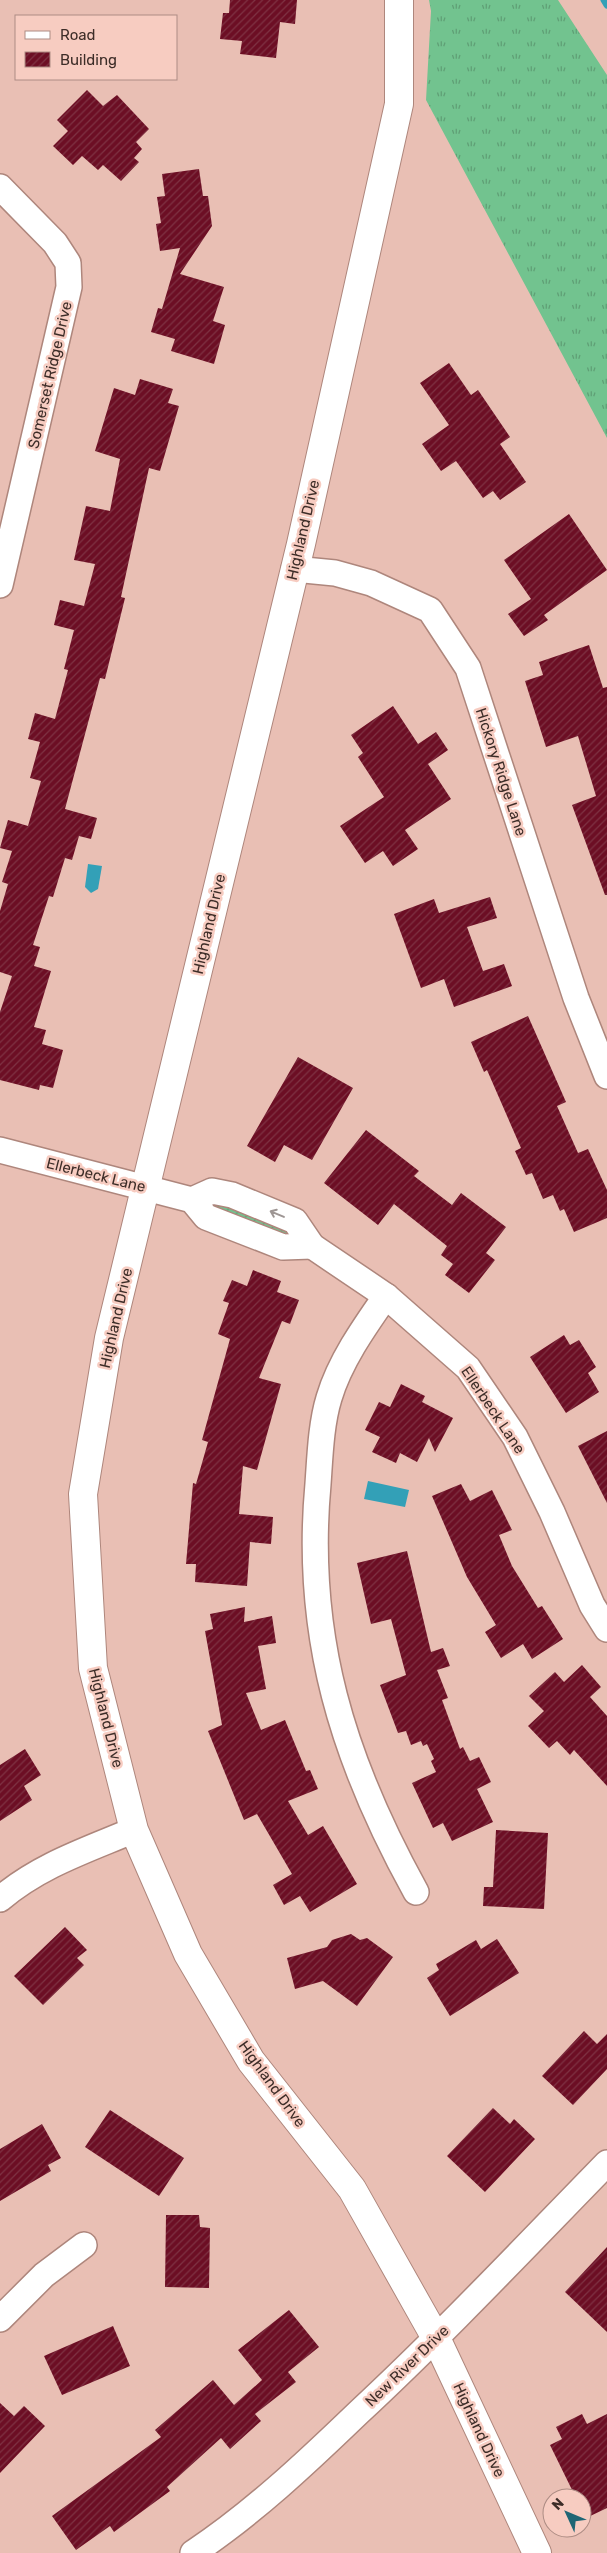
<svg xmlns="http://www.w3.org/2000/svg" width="607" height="2553" font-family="Rubik,sans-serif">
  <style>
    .grass { fill: url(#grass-tufts) }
    .garden { fill: url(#garden-furrows) }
    .water { fill: #33a0b7 }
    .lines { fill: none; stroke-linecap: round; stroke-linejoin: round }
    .stream { stroke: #33a0b7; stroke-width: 7 }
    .building { fill: url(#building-hatch) }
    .street-casing { stroke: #ae867c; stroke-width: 28 }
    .secondary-casing { stroke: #ae867c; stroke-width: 30 }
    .street { stroke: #fff; stroke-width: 25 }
    .secondary { stroke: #fff; stroke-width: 28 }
    .oneway { stroke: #9e9694 }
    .labels { text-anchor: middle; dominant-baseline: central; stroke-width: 5; stroke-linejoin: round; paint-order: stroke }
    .street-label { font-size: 15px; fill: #3d2d28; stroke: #f7ccc1 }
  </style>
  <defs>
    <pattern id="grass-tufts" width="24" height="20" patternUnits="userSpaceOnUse" patternTransform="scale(1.25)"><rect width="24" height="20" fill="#72c38f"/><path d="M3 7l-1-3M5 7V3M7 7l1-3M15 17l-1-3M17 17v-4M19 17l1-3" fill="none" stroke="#5f9f75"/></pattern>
    <pattern id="garden-furrows" width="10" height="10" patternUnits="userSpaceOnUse" patternTransform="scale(1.25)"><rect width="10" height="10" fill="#72c38f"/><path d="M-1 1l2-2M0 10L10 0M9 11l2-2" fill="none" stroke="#5f9f75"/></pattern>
    <pattern id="building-hatch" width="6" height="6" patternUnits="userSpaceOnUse" patternTransform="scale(1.25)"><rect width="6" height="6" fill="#6c0e24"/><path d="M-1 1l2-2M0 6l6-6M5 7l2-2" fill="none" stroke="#7e3243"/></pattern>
  </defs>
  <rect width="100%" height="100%" fill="#e9bfb4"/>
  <polygon class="grass" points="429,0 558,0 607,75 607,438 426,100 431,11"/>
  <polygon class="garden" points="214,1199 293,1230 287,1240 214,1213 210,1204"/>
  <g class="water">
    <polygon points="88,864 102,866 98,889 91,893 85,887"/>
    <polygon points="368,1481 409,1490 405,1507 364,1499"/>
  </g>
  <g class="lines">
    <polyline class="stream" points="604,0 607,5"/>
  </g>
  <g class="building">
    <polygon points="230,0 297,0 295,24 280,22 276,58 240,54 242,41 220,39 223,13 229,13"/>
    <polygon points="87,90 103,106 117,95 149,129 136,142 142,149 134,158 139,162 121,181 103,165 98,170 82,156 73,165 53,146 68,131 57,120"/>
    <polygon points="199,169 203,196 208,196 212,226 180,274 224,287 213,321 225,325 214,364 171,351 175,339 151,332 158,308 162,309 180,248 160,251 156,224 161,223 157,197 165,196 162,174"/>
    <polygon points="449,363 471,395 478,390 510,437 500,444 526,482 500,500 493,491 483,498 456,461 441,471 422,444 449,425 420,383"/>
    <polygon points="140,379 173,389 168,403 179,406 160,471 149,468 121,597 125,598 105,679 100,678 65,809 97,818 91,839 79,836 72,860 65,858 53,897 49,896 33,945 40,947 34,966 51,971 34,1027 46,1030 42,1044 63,1050 53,1088 40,1085 39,1090 0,1080 0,1012 12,976 0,972 0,911 8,884 2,882 12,851 0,848 8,820 28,826 41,781 30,778 40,742 28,739 35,713 55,719 68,670 64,669 74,630 54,625 60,600 84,606 95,564 74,560 86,506 110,511 120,459 95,451 114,388 135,395"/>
    <polygon points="569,514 607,570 544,615 548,620 524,636 508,614 531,599 504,560"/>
    <polygon points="589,645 603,688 607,687 607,895 605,895 572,805 596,796 578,736 546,747 525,681 543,675 539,662"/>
    <polygon points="393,706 418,744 436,732 448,750 428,764 451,799 405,830 418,849 393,866 383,851 365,863 340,826 384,797 358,757 363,753 351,735"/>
    <polygon points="490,897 497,918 467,927 483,971 504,964 512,986 454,1007 444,979 421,988 394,914 434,899 439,913"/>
    <polygon points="528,1016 566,1102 557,1106 578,1153 588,1149 607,1190 607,1218 574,1232 564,1209 560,1211 553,1195 543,1199 532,1173 526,1175 515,1151 521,1148 487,1070 484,1072 471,1042"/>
    <polygon points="298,1057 353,1088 312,1160 284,1145 275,1162 247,1146"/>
    <polygon points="366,1130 419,1171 414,1176 452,1205 461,1193 506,1227 486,1253 495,1260 469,1293 445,1275 453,1264 441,1255 447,1246 394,1204 378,1225 324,1183"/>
    <polygon points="253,1270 281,1281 277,1292 299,1300 290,1324 282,1321 259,1378 281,1384 257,1470 243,1466 239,1514 273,1517 271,1544 250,1542 247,1586 195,1582 196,1564 186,1564 193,1483 196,1484 208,1442 202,1440 230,1339 218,1334 229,1303 223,1301 232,1280 247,1286"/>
    <polygon points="564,1335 570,1345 579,1340 596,1367 588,1373 599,1392 566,1413 530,1357"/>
    <polygon points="401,1384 425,1396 422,1402 453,1418 435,1452 429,1438 417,1462 400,1453 396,1463 372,1452 380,1437 365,1430 379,1402 390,1407"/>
    <polygon points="607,1431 607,1503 578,1446"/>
    <polygon points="461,1484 470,1501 492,1490 512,1530 499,1535 512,1566 538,1608 542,1606 563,1639 532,1659 523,1644 501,1658 485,1632 496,1625 467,1577 432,1496"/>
    <polygon points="407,1551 431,1652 443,1648 450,1666 437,1670 448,1698 442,1700 460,1749 463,1747 470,1761 479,1757 491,1782 477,1789 493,1822 452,1841 443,1823 433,1828 412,1783 436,1772 431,1761 434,1759 427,1744 423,1746 421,1741 411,1745 406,1731 398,1733 380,1685 406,1675 391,1619 371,1624 357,1563"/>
    <polygon points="245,1607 244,1622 272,1616 276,1643 258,1646 266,1689 246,1693 261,1730 285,1720 306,1771 310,1770 318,1789 288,1801 308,1835 323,1826 357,1884 310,1912 300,1896 284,1905 273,1885 292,1874 257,1814 244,1820 208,1731 222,1725 205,1631 213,1629 210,1614"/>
    <polygon points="582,1665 601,1687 590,1697 607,1716 607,1786 574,1750 570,1755 557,1741 549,1748 528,1726 544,1711 529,1696 555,1672 564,1682"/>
    <polygon points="25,1749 41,1775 24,1786 32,1800 0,1821 0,1765"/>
    <polygon points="496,1830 548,1833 544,1909 483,1906 484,1887 493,1887"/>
    <polygon points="65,1927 87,1950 77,1958 84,1965 43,2005 14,1976"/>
    <polygon points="351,1934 360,1940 367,1938 393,1957 357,2006 323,1981 295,1989 287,1958 327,1947 332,1940"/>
    <polygon points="497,1939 519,1973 450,2016 427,1978 439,1970 436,1964 476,1940 481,1949"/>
    <polygon points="584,2031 597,2044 607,2034 607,2069 573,2105 542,2076"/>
    <polygon points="493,2108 510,2124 514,2119 535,2139 485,2192 447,2156"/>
    <polygon points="110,2110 184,2158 159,2196 85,2147"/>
    <polygon points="42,2124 61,2158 48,2165 51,2171 0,2201 0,2149"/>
    <polygon points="166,2215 199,2215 200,2227 210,2228 209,2288 165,2287"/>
    <polygon points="607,2247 607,2332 565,2292"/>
    <polygon points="289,2310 319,2347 288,2372 296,2382 255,2414 261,2421 230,2449 221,2438 167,2487 170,2491 114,2532 110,2526 76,2550 52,2516 161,2437 155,2430 213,2380 234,2405 262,2380 238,2350"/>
    <polygon points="113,2326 130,2366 62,2395 44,2356"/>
    <polygon points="0,2403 14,2416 24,2406 45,2426 0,2473"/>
    <polygon points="582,2414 587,2424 607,2414 607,2508 586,2518 582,2511 582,2498 576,2498 550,2445 562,2439 556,2427"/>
  </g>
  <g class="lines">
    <defs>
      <g id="street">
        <polyline points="0,187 55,243 68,263 69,287 0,585"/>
        <polyline points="294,569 335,573 371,583 430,610 468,668 576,998 607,1076"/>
        <polyline points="0,1150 192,1200 206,1217 283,1247 312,1246"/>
        <polyline points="192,1200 212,1191 232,1195 295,1221 312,1246 386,1296 468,1368 515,1437 552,1512 592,1605 607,1629"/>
        <path d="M386 1296C365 1326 340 1361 329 1398 321 1424 320 1456 318 1484 304 1636 343 1760 416 1892"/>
        <path d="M0 1899C40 1865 87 1850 134 1830"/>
        <polyline points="0,2319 44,2275 84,2245"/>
        <path d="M193 2553C253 2513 306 2463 358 2413 444 2333 525 2247 607 2163"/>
      </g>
      <polyline id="secondary" points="399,0 399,104 301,544 109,1338 83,1494 93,1668 134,1830 188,1954 251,2061 352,2189 436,2338 537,2553"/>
    </defs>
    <use href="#street" class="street-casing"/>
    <use href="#secondary" class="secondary-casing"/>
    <use href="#street" class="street"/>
    <use href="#secondary" class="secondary"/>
  </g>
  <defs><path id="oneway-shaft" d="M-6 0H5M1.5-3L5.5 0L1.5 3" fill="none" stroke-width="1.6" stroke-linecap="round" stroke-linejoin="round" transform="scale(1.25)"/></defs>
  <use class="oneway" href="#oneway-shaft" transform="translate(277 1214) rotate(-157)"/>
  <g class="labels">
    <g class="street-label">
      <text transform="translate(50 375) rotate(-77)">Somerset Ridge Drive</text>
      <text transform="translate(303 530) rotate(-77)">Highland Drive</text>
      <text transform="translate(501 772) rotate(72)">Hickory Ridge Lane</text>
      <text transform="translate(209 924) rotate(-77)">Highland Drive</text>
      <text transform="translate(96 1175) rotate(14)">Ellerbeck Lane</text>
      <text transform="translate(116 1318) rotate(-77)">Highland Drive</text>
      <text transform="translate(493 1410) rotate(56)">Ellerbeck Lane</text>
      <text transform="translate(106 1718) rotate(76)">Highland Drive</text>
      <text transform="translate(272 2084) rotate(54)">Highland Drive</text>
      <text transform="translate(407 2366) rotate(-44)">New River Drive</text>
      <text transform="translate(479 2430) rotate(65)">Highland Drive</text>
    </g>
  </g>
  <rect x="15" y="15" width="162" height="65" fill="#f7ccc1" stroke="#ad8c84"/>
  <rect x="25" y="31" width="25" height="8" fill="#ffffff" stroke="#ad8c84"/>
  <text x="60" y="40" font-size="15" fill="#3d2d28">Road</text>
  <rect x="25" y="52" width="25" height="15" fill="url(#building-hatch)" stroke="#ad8c84"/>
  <text x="60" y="65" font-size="15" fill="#3d2d28">Building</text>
  <g transform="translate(567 2513) rotate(314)"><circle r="24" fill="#f7ccc1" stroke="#ad8c84"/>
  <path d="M0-4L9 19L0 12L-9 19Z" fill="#1f6675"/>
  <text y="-8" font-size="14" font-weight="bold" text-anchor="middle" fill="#3d2d28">N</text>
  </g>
</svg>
